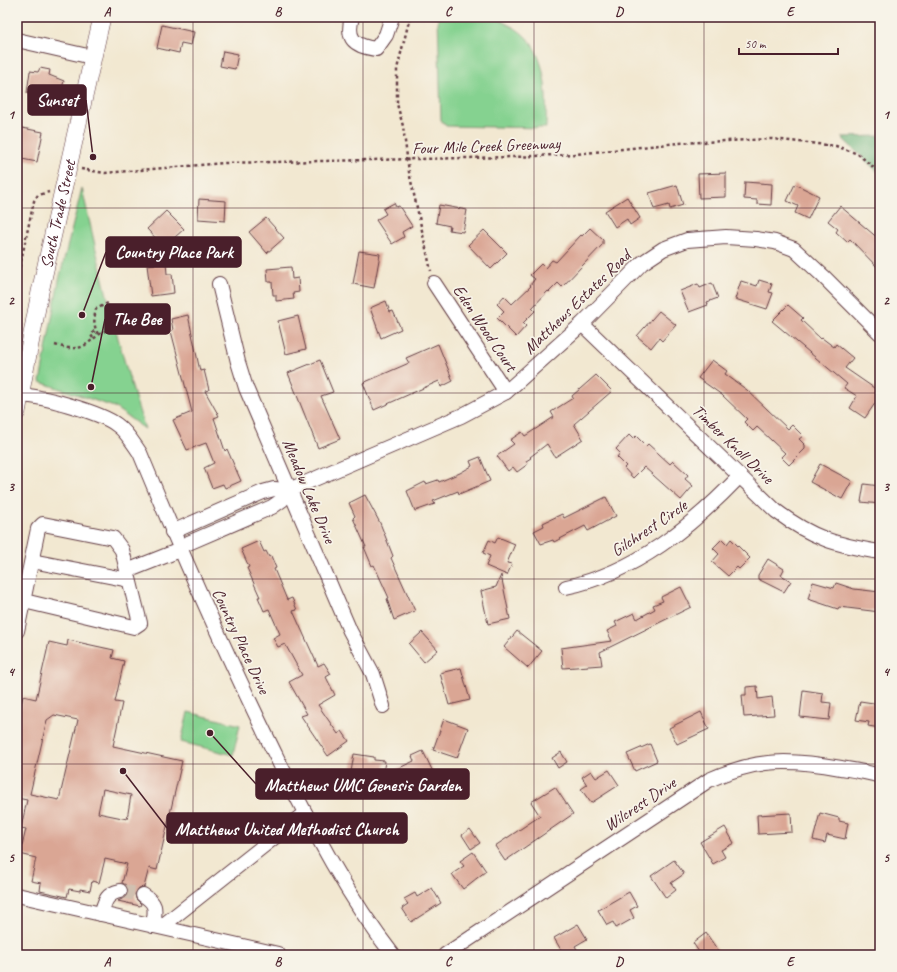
<svg xmlns="http://www.w3.org/2000/svg" width="897" height="972" font-family="Caveat,sans-serif">
  <style>
    .green { fill: #85d290; stroke: #68785e }
    .forest { fill: #6cb47a; stroke: #5b6a52 }
    .building { fill: #daa694; fill-rule: evenodd }
    .lines { fill: none; stroke-linecap: round; stroke-linejoin: round }
    .minor-tunnel { stroke: #d0c0b0; stroke-width: 14; stroke-dasharray: 14 7; stroke-linecap: butt }
    .minor-casing { stroke: #633d44; stroke-width: 16 }
    .major-casing { stroke: #633d44; stroke-width: 18 }
    .path { stroke: #633d44; stroke-width: 2.5; stroke-dasharray: 3 3; stroke-linecap: butt }
    .minor { stroke: #fff; stroke-width: 14 }
    .major { stroke: #fff; stroke-width: 17 }
    .grid { fill: none; stroke: #4a1f2b; stroke-width: 1; stroke-opacity: 0.55 }
    .labels { text-anchor: middle; dominant-baseline: central; stroke-width: 3.5; stroke-linejoin: round; paint-order: stroke }
    .street-label { font-size: 17px; fill: #4a1f2b; stroke: #f7f3e8 }
    .leader { fill: none; stroke: #4a1f2b; stroke-width: 1.5 }
    .callout-dot { fill: #4a1f2b; stroke: #f7f3e8; stroke-width: 1.5 }
    .callout { fill: #4a1f2b; stroke: #4a1f2b; stroke-width: 1.5 }
    .callout-label { font-size: 18px; text-anchor: middle; font-weight: bold; fill: #fff }
    .neatline { fill: none; stroke: #4a1f2b; stroke-width: 1.5 }
    .grid-label { font-size: 13px; text-anchor: middle; font-weight: bold; fill: #4a1f2b }
  </style>
  <rect width="100%" height="100%" fill="#f7f3e8"/>
  <filter id="ink" filterUnits="userSpaceOnUse"><feTurbulence type="fractalNoise" baseFrequency=".025" numOctaves="2"/><feDisplacementMap in="SourceGraphic" scale="8" xChannelSelector="R" yChannelSelector="G"/><feConvolveMatrix kernelMatrix="1 2 1 2 8 2 1 2 1" color-interpolation-filters="sRGB"/></filter>
  <filter id="wash" filterUnits="userSpaceOnUse"><feTurbulence type="fractalNoise" baseFrequency=".012" numOctaves="4" result="noise"/><feDisplacementMap in="SourceGraphic" scale="16" xChannelSelector="R" yChannelSelector="G"/><feGaussianBlur stdDeviation="0.9" result="paint"/><feColorMatrix in="noise" values="0 0 0 0 0 0 0 0 0 0 0 0 0 0 0 0 0 1.4 0 .05"/><feComposite in="paint" operator="in"/></filter>
  <g filter="url(#wash)">
    <rect width="100%" height="100%" fill="#f2e8d1"/>
    <g class="green">
      <path d="M438 17C455 17 473 15 490 17 496 18 502 21 507 24 548 42 547 90 546 128L446 126 441 120Z"/>
      <path d="M82 188C100 269 119 350 145 429L114 407 40 382 59 280Z"/>
      <polygon points="188,712 240,725 233,755 181,742"/>
    </g>
    <polygon class="forest" points="880,136 880,174 841,137"/>
    <g id="blocks">
      <g class="building">
        <polygon points="162,25 194,32 191,45 181,43 179,53 157,48"/>
        <polygon points="223,51 238,54 235,69 220,66"/>
        <polygon points="40,68 50,70 49,75 64,81 59,99 53,98 53,100 27,93 30,71 38,72"/>
        <polygon points="17,127 43,132 37,162 17,158"/>
        <polygon points="726,173 726,197 699,198 698,174"/>
        <polygon points="745,182 772,184 771,205 757,204 757,200 744,199"/>
        <polygon points="795,184 819,196 808,219 795,213 798,206 787,201"/>
        <polygon points="677,185 683,205 670,209 669,205 654,209 649,193"/>
        <polygon points="627,197 640,218 630,225 627,219 615,227 605,211"/>
        <polygon points="199,199 226,201 225,221 198,219"/>
        <polygon points="394,203 396,207 399,206 412,226 402,232 404,237 392,244 376,220 386,214 383,209"/>
        <polygon points="439,205 467,210 463,232 449,230 450,226 436,223"/>
        <polygon points="840,206 880,240 880,270 850,239 847,242 836,232 838,229 828,221"/>
        <polygon points="166,211 184,229 174,238 176,241 167,250 147,229"/>
        <polygon points="266,218 284,238 267,253 249,232"/>
        <polygon points="590,228 603,240 603,244 562,287 558,283 549,292 548,291 532,308 535,311 523,323 526,326 516,337 497,318 504,311 497,304 504,296 512,304 531,286 530,285 535,279 530,275 541,264 545,268 552,260 556,262 581,235 582,236"/>
        <polygon points="484,230 507,253 491,269 468,245"/>
        <polygon points="359,251 380,254 374,288 353,284"/>
        <polygon points="166,263 167,274 172,274 174,293 151,296 147,265"/>
        <polygon points="291,267 292,279 298,278 299,292 293,293 294,299 276,301 276,295 273,295 272,282 268,282 267,269"/>
        <polygon points="759,280 772,284 769,292 773,293 767,309 735,299 741,281 757,286"/>
        <polygon points="712,283 718,298 707,302 708,305 689,312 680,291 698,284 700,288"/>
        <polygon points="386,301 390,312 393,311 401,329 381,338 370,308"/>
        <polygon points="788,305 803,318 801,320 821,339 822,338 834,347 836,344 853,358 845,368 877,390 875,393 880,396 865,418 850,408 857,396 844,388 847,384 772,321"/>
        <polygon points="659,311 676,325 662,341 659,338 651,348 637,336"/>
        <polygon points="188,315 200,371 204,370 209,390 205,391 219,416 214,418 225,451 227,449 241,481 225,488 223,484 212,488 204,468 214,463 206,443 187,450 173,420 192,412 171,331 173,330 171,319"/>
        <polygon points="298,316 306,349 286,354 278,321"/>
        <polygon points="438,344 453,381 441,387 439,381 374,410 363,383 409,363 406,358"/>
        <polygon points="320,360 333,392 321,396 340,439 318,448 288,373"/>
        <polygon points="712,360 727,371 725,374 747,390 788,429 792,425 803,436 799,439 805,445 805,449 789,465 781,457 785,453 757,427 753,431 744,422 747,419 722,395 698,378"/>
        <polygon points="596,375 612,391 574,424 583,439 555,457 547,444 530,457 531,458 526,461 528,464 517,472 513,467 508,471 497,456 514,444 510,440 522,432 525,436 554,417 551,412 573,398 572,396"/>
        <polygon points="629,435 633,439 636,436 646,446 648,444 670,464 673,461 688,475 685,479 693,486 681,500 644,467 633,478 624,468 626,466 617,457 620,453 616,449"/>
        <polygon points="480,457 490,481 459,494 458,491 433,501 435,504 415,511 407,491 425,482 426,484 438,480 439,482 460,473 472,466 470,461"/>
        <polygon points="820,464 852,481 842,499 810,482"/>
        <polygon points="864,484 880,486 880,504 861,502"/>
        <polygon points="365,495 380,523 393,556 391,558 415,611 394,620 387,599 389,598 374,565 372,566 364,547 366,547 353,518 355,516 349,503"/>
        <polygon points="606,497 616,516 588,531 585,526 554,542 553,540 541,544 534,531 544,526 543,523 562,514 564,518"/>
        <polygon points="498,537 515,544 507,563 512,564 507,575 486,566 490,556 483,553 489,540 495,543"/>
        <polygon points="722,539 727,544 731,539 750,558 739,569 737,567 728,576 712,562 719,554 713,548"/>
        <polygon points="259,541 264,552 266,551 269,557 271,556 276,568 274,569 287,600 292,598 297,610 293,611 318,666 324,663 331,674 326,677 335,695 318,705 338,734 342,731 349,741 328,756 301,716 307,714 289,682 302,675 285,644 278,647 273,638 280,634 269,609 264,611 258,597 260,597 247,568 249,567 241,549"/>
        <polygon points="768,559 784,569 781,575 791,581 784,592 758,579 758,575"/>
        <polygon points="501,575 510,619 488,624 481,591 496,587"/>
        <polygon points="813,582 834,588 836,583 854,589 880,592 880,612 839,607 838,609 808,599"/>
        <polygon points="681,587 691,607 600,652 602,665 563,668 561,648 612,641 607,631 617,626 615,622 634,613 637,619 655,609 653,605 663,601 661,597"/>
        <polygon points="517,631 542,651 528,668 504,647"/>
        <polygon points="422,632 438,650 424,662 409,644"/>
        <path d="M68 640 114 650 112 658 124 661 115 702 122 703 113 746 182 761 157 870 149 868 144 887 139 888 135 894 136 899 141 904 140 906 118 901 126 897 128 893 126 885 122 883 127 864 105 859 99 883 92 881 90 891 80 889V891L69 889 67 897 40 891 41 883 31 881 36 858 20 854 26 829 21 828 27 800 17 798V722L23 696 36 699 49 642 67 646ZM54 715 78 720 59 800 30 794 47 720ZM103 789 131 795 127 819 98 813Z"/>
        <polygon points="461,668 470,700 449,705 440,673"/>
        <polygon points="757,686 758,699 772,697 774,715 744,717 742,695 746,695 746,687"/>
        <polygon points="803,690 823,693 822,702 831,703 829,720 800,717"/>
        <polygon points="860,701 880,704 880,728 868,726 869,722 856,720"/>
        <polygon points="701,712 709,729 677,744 669,728"/>
        <polygon points="444,719 468,728 457,758 433,750"/>
        <polygon points="650,744 657,761 635,771 627,754"/>
        <polygon points="423,751 434,774 404,789 395,770 414,761 412,756"/>
        <polygon points="561,752 567,762 558,768 552,758"/>
        <polygon points="354,754 374,757 374,760 385,761 382,781 350,778"/>
        <polygon points="609,770 619,785 591,803 581,789 587,785 582,777 591,771 596,778"/>
        <polygon points="555,787 573,814 505,861 495,846 540,816 531,802"/>
        <polygon points="791,813 792,832 758,834 757,815"/>
        <polygon points="820,813 839,818 839,821 848,823 845,839 827,835 825,843 813,840"/>
        <polygon points="725,827 734,843 721,850 725,857 713,864 700,842"/>
        <polygon points="470,829 480,843 471,849 462,835"/>
        <polygon points="473,852 486,871 463,889 452,874 464,866 460,861"/>
        <polygon points="674,860 684,874 671,883 676,890 666,898 651,876"/>
        <polygon points="432,888 441,903 411,922 402,908 408,904 404,899 415,893 417,897"/>
        <polygon points="629,892 637,906 630,910 634,918 616,928 613,922 607,925 598,910"/>
        <polygon points="578,924 587,939 575,946 580,955 564,955 554,938"/>
        <polygon points="706,933 721,955 701,955 693,943"/>
      </g>
    </g>
  </g>
  <g filter="url(#ink)">
    <use href="#blocks" fill-opacity="0" stroke="#633d44" stroke-width="1"/>
    <g class="lines">
      <polyline class="minor-tunnel" points="120,891 143,895"/>
      <defs>
        <g id="minor">
          <path d="M352 17C346 39 354 46 376 49L386 35 392 17"/>
          <polyline points="17,40 92,57"/>
          <polyline points="434,283 506,392"/>
          <polyline points="219,284 238,362 246,388 350,631 373,674 383,706"/>
          <path d="M582 324 776 511C812 538 836 545 880 552"/>
          <path d="M17 396C35 393 102 413 117 425 127 432 133 443 140 453 183 557 228 659 278 760 312 827 346 895 393 955"/>
          <polyline points="172,532 263,492 274,489 289,490 461,416 506,392 582,324 642,263 663,249 687,240 726,237 756,239 775,242 794,249 823,276 880,333"/>
          <polyline points="179,547 272,507 282,500 289,490"/>
          <polyline points="32,561 129,580"/>
          <polyline points="127,571 180,550"/>
          <path d="M566 587C635 573 692 526 740 476"/>
          <polyline points="17,631 38,529 43,524 113,538 122,550 140,623 134,627 24,601"/>
          <polyline points="17,895 278,954"/>
          <path d="M143 895C158 904 155 910 153 926"/>
          <path d="M101 914C105 901 106 894 120 891"/>
          <polyline points="161,927 305,813"/>
          <path d="M445 955 709 780C758 758 790 759 841 768 854 770 868 772 880 776"/>
        </g>
        <g id="major">
          <path id="s1" d="M17 412 40 292 102 17"/>
        </g>
      </defs>
      <use href="#minor" class="minor-casing"/>
      <use href="#major" class="major-casing"/>
      <g class="path">
        <polyline points="410,17 397,69 397,104 403,126 409,172 431,271"/>
        <polyline points="81,169 105,173 224,163 515,157 576,154 678,143 772,139 836,146 858,154 880,173"/>
        <polyline points="17,279 34,201 38,195 49,192"/>
        <path d="M98 334C93 325 94 318 96 309L108 303"/>
        <polyline points="93,338 91,335 96,329"/>
        <path d="M55 345C92 356 85 336 115 327"/>
      </g>
      <use href="#minor" class="minor"/>
      <use href="#major" class="major"/>
    </g>
  </g>
  <path class="grid" d="M193 17V955M363 17V955M534 17V955M704 17V955M17 208H880M17 393H880M17 579H880M17 764H880"/>
  <g class="labels">
    <g class="street-label">
      <text transform="translate(486 146) rotate(-2)">Four Mile Creek Greenway</text>
      <text stroke="none"><textPath href="#s1" startOffset="202">South Trade Street</textPath></text>
      <text transform="translate(577 302) rotate(-44)">Matthews Estates Road</text>
      <text transform="translate(485 328) rotate(56)">Eden Wood Court</text>
      <text transform="translate(733 444) rotate(44)">Timber Knoll Drive</text>
      <text transform="translate(309 491) rotate(67)">Meadow Lake Drive</text>
      <text transform="translate(649 528) rotate(-34)">Gilchrest Circle</text>
      <text transform="translate(241 641) rotate(65)">Country Place Drive</text>
      <text transform="translate(640 804) rotate(-34)">Wilcrest Drive</text>
    </g>
  </g>
  <path class="leader" d="M93 157L86 100M82 315L106 252M91 387L105 319M210 733L256 784M123 771L167 828"/>
  <g class="callout-dot">
    <circle cx="93" cy="157" r="4"/>
    <circle cx="82" cy="315" r="4"/>
    <circle cx="91" cy="387" r="4"/>
    <circle cx="210" cy="733" r="4"/>
    <circle cx="123" cy="771" r="4"/>
  </g>
  <g class="callout">
    <rect x="28" y="85" width="58" height="30" rx="4"/>
    <rect x="106" y="237" width="135" height="30" rx="4"/>
    <rect x="105" y="304" width="65" height="30" rx="4"/>
    <rect x="256" y="769" width="213" height="30" rx="4"/>
    <rect x="167" y="813" width="240" height="30" rx="4"/>
  </g>
  <g class="callout-label">
    <text x="57" y="106">Sunset</text>
    <text x="174" y="258">Country Place Park</text>
    <text x="137" y="325">The Bee</text>
    <text x="363" y="791">Matthews UMC Genesis Garden</text>
    <text x="287" y="835">Matthews United Methodist Church</text>
  </g>
  <rect width="897" height="972" fill="none" stroke="#f7f3e8" stroke-width="44"/>
  <path d="M739 48v6h99v-6" fill="none" stroke="#4a1f2b" stroke-width="2"/>
  <text x="745" y="48" font-size="12" fill="#4a1f2b" stroke="#f7f3e8" stroke-width="3" paint-order="stroke">50 m</text>
  <rect x="22" y="22" width="853" height="928" class="neatline"/>
  <g class="grid-label">
    <text x="107" y="16">A</text>
    <text x="278" y="16">B</text>
    <text x="448" y="16">C</text>
    <text x="619" y="16">D</text>
    <text x="790" y="16">E</text>
    <text x="11" y="119">1</text>
    <text x="886" y="119">1</text>
    <text x="11" y="305">2</text>
    <text x="886" y="305">2</text>
    <text x="11" y="491">3</text>
    <text x="886" y="491">3</text>
    <text x="11" y="676">4</text>
    <text x="886" y="676">4</text>
    <text x="11" y="862">5</text>
    <text x="886" y="862">5</text>
    <text x="107" y="966">A</text>
    <text x="278" y="966">B</text>
    <text x="448" y="966">C</text>
    <text x="619" y="966">D</text>
    <text x="790" y="966">E</text>
  </g>
</svg>
